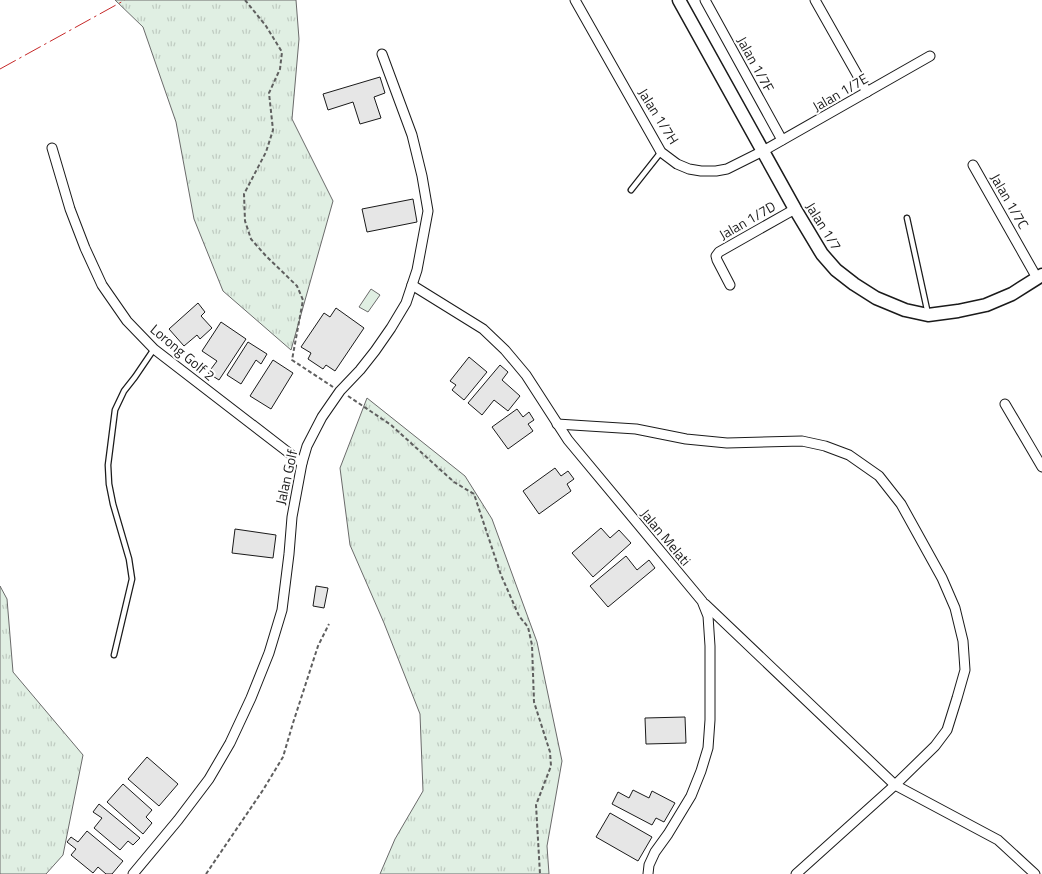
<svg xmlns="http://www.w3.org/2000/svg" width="1042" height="874" font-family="'Titillium Web',sans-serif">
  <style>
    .grass { fill: url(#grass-tufts); stroke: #6a6a6a }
    .garden { fill: #e0efe3; stroke: #6a6a6a }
    .building { fill: #e6e6e6; stroke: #1a1a1a }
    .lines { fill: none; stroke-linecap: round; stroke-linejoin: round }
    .lane-casing { stroke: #1a1a1a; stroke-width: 7 }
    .street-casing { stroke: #1a1a1a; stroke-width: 11 }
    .secondary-casing { stroke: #1a1a1a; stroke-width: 15 }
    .path { stroke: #5f5f5f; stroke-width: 2; stroke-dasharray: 4 2.5; stroke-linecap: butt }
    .lane { stroke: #fff; stroke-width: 4.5 }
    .street { stroke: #fff; stroke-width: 9 }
    .secondary { stroke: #fff; stroke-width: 12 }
    .power { stroke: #c62828; stroke-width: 1; stroke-dasharray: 18 4 2.5 4; stroke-linecap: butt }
    .labels { text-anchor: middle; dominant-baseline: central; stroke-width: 4; stroke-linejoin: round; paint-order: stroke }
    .street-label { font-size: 14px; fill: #1a1a1a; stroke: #fff }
  </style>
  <defs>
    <pattern id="grass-tufts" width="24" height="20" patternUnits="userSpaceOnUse" patternTransform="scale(1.25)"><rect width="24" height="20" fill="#e0efe3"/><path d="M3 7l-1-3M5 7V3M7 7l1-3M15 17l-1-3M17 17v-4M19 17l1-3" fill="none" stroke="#c0ccc2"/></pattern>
  </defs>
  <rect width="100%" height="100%" fill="#fff"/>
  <g class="grass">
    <polygon points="115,0 296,0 299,39 292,119 333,201 291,350 223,291 194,219 176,122 143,27"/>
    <polygon points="367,398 465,476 492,519 537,642 562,761 547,846 549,874 380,874 395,839 423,791 420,714 384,623 350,545 340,468"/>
    <polygon points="0,586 7,599 13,672 83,755 63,855 46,874 0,874"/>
  </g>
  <polygon class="garden" points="371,289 380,295 368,312 359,307"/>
  <g class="building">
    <polygon points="380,77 385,93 374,97 381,118 360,124 353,102 328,110 323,94"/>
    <polygon points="413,199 417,222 367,232 362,209"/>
    <polygon points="198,303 205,312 201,316 212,328 200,339 197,335 184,346 169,329"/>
    <polygon points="336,308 364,328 335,371 326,365 323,369 308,359 311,353 301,347 324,313 330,317"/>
    <polygon points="221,322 246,339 219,380 208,373 217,361 202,351"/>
    <polygon points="248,342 267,354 261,364 256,360 241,384 227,375"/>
    <polygon points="469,357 487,372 464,400 452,390 456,385 450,381"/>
    <polygon points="273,360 293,373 271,409 250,396"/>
    <polygon points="500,365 508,372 502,380 520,396 508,411 494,400 482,415 468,403"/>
    <polygon points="517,409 523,417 529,412 534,420 528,424 533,431 508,449 492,427"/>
    <polygon points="555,468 561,476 568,471 574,479 567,484 571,491 539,514 523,491"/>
    <polygon points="601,528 610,538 619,530 631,543 593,577 572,553"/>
    <polygon points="235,529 276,535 273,558 232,553"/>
    <polygon points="626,556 637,570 649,560 655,568 608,607 590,586"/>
    <polygon points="316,586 328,588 324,608 313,606"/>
    <polygon points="685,717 686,743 646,744 645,718"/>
    <polygon points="147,757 178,784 159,806 128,779"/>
    <polygon points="123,784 152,810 146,817 152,823 143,834 107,802"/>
    <polygon points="633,790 649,798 652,791 675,803 664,822 656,818 652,825 612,804 618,792 629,798"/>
    <polygon points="99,804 140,838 133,845 128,841 120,850 94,828 102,818 93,812"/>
    <polygon points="610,813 652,837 638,861 596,837"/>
    <polygon points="87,831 123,861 112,874 106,874 98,867 93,873 71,855 76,849 67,842 71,837 78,842"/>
  </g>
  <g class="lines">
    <defs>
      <g id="lane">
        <polyline points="631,190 661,152"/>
        <polyline points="907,218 928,314"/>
        <polyline points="114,655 132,579 129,559 113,504 109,484 108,465 115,410 124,391 135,377 154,349"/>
      </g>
      <g id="street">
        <polyline points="575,0 661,152 677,164 689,169 701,171 716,171 727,169 763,151 930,56"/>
        <polyline points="705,0 782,140"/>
        <polyline points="815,0 867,92"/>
        <polyline points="52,148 70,209 85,248 102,285 127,321 154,349 302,463"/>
        <polyline points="973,165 1037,278"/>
        <polyline points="412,285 483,329 505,350 526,375 568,440 702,601 708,616 710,646 710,720 708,748 701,771 691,796 668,834 655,852 649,865 648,874"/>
        <polyline points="730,285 717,260 716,256 719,252 795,209"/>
        <polyline points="1005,404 1042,467"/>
        <polyline points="557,424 636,429 686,439 727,443 802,441 825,446 849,455 879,476 901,504 942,578 955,608 963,641 965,670 957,698 947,730 935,746 895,785 796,874"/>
        <polyline points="705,604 895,785 998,840 1035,874"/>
        <polyline points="133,874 178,820 209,779 230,743 251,698 269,653 282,610 289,554 292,517 302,463 307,446 322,417 340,391 360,370 375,351 391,328 406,303 417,270 428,211 422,176 412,135 382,54"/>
      </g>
      <polyline id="secondary" points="679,0 795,209 822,254 836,270 854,284 876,298 905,310 928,315 958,311 986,305 1012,294 1042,275"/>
    </defs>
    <use href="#lane" class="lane-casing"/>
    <use href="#street" class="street-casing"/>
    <use href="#secondary" class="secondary-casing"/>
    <g class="path">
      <polyline points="245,0 266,26 282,52 280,69 269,93 273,130 266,152 244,194 245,221 251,239 266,256 297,286 303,300 292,360 333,387"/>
      <polyline points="348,396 391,425 454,482 474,494 501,575 519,616 528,627 532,645 534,702 550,752 551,766 536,805 540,874"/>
      <polyline points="206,874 263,790 283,757 293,723 318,646 329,624"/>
    </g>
    <use href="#lane" class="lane"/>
    <use href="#street" class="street"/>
    <use href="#secondary" class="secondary"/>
    <polyline class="power" points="0,69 125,0"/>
  </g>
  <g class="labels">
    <g class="street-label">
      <text transform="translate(756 64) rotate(61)">Jalan 1/7F</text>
      <text transform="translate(840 92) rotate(-30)">Jalan 1/7E</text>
      <text transform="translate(659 116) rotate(58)">Jalan 1/7H</text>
      <text transform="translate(1010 201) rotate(60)">Jalan 1/7C</text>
      <text transform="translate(747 220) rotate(-30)">Jalan 1/7D</text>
      <text transform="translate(824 226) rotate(58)">Jalan 1/7</text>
      <text transform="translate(183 352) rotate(40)">Lorong Golf 2</text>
      <text transform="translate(286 477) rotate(-77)">Jalan Golf</text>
      <text transform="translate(666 537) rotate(50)">Jalan Melati</text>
    </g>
  </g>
</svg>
